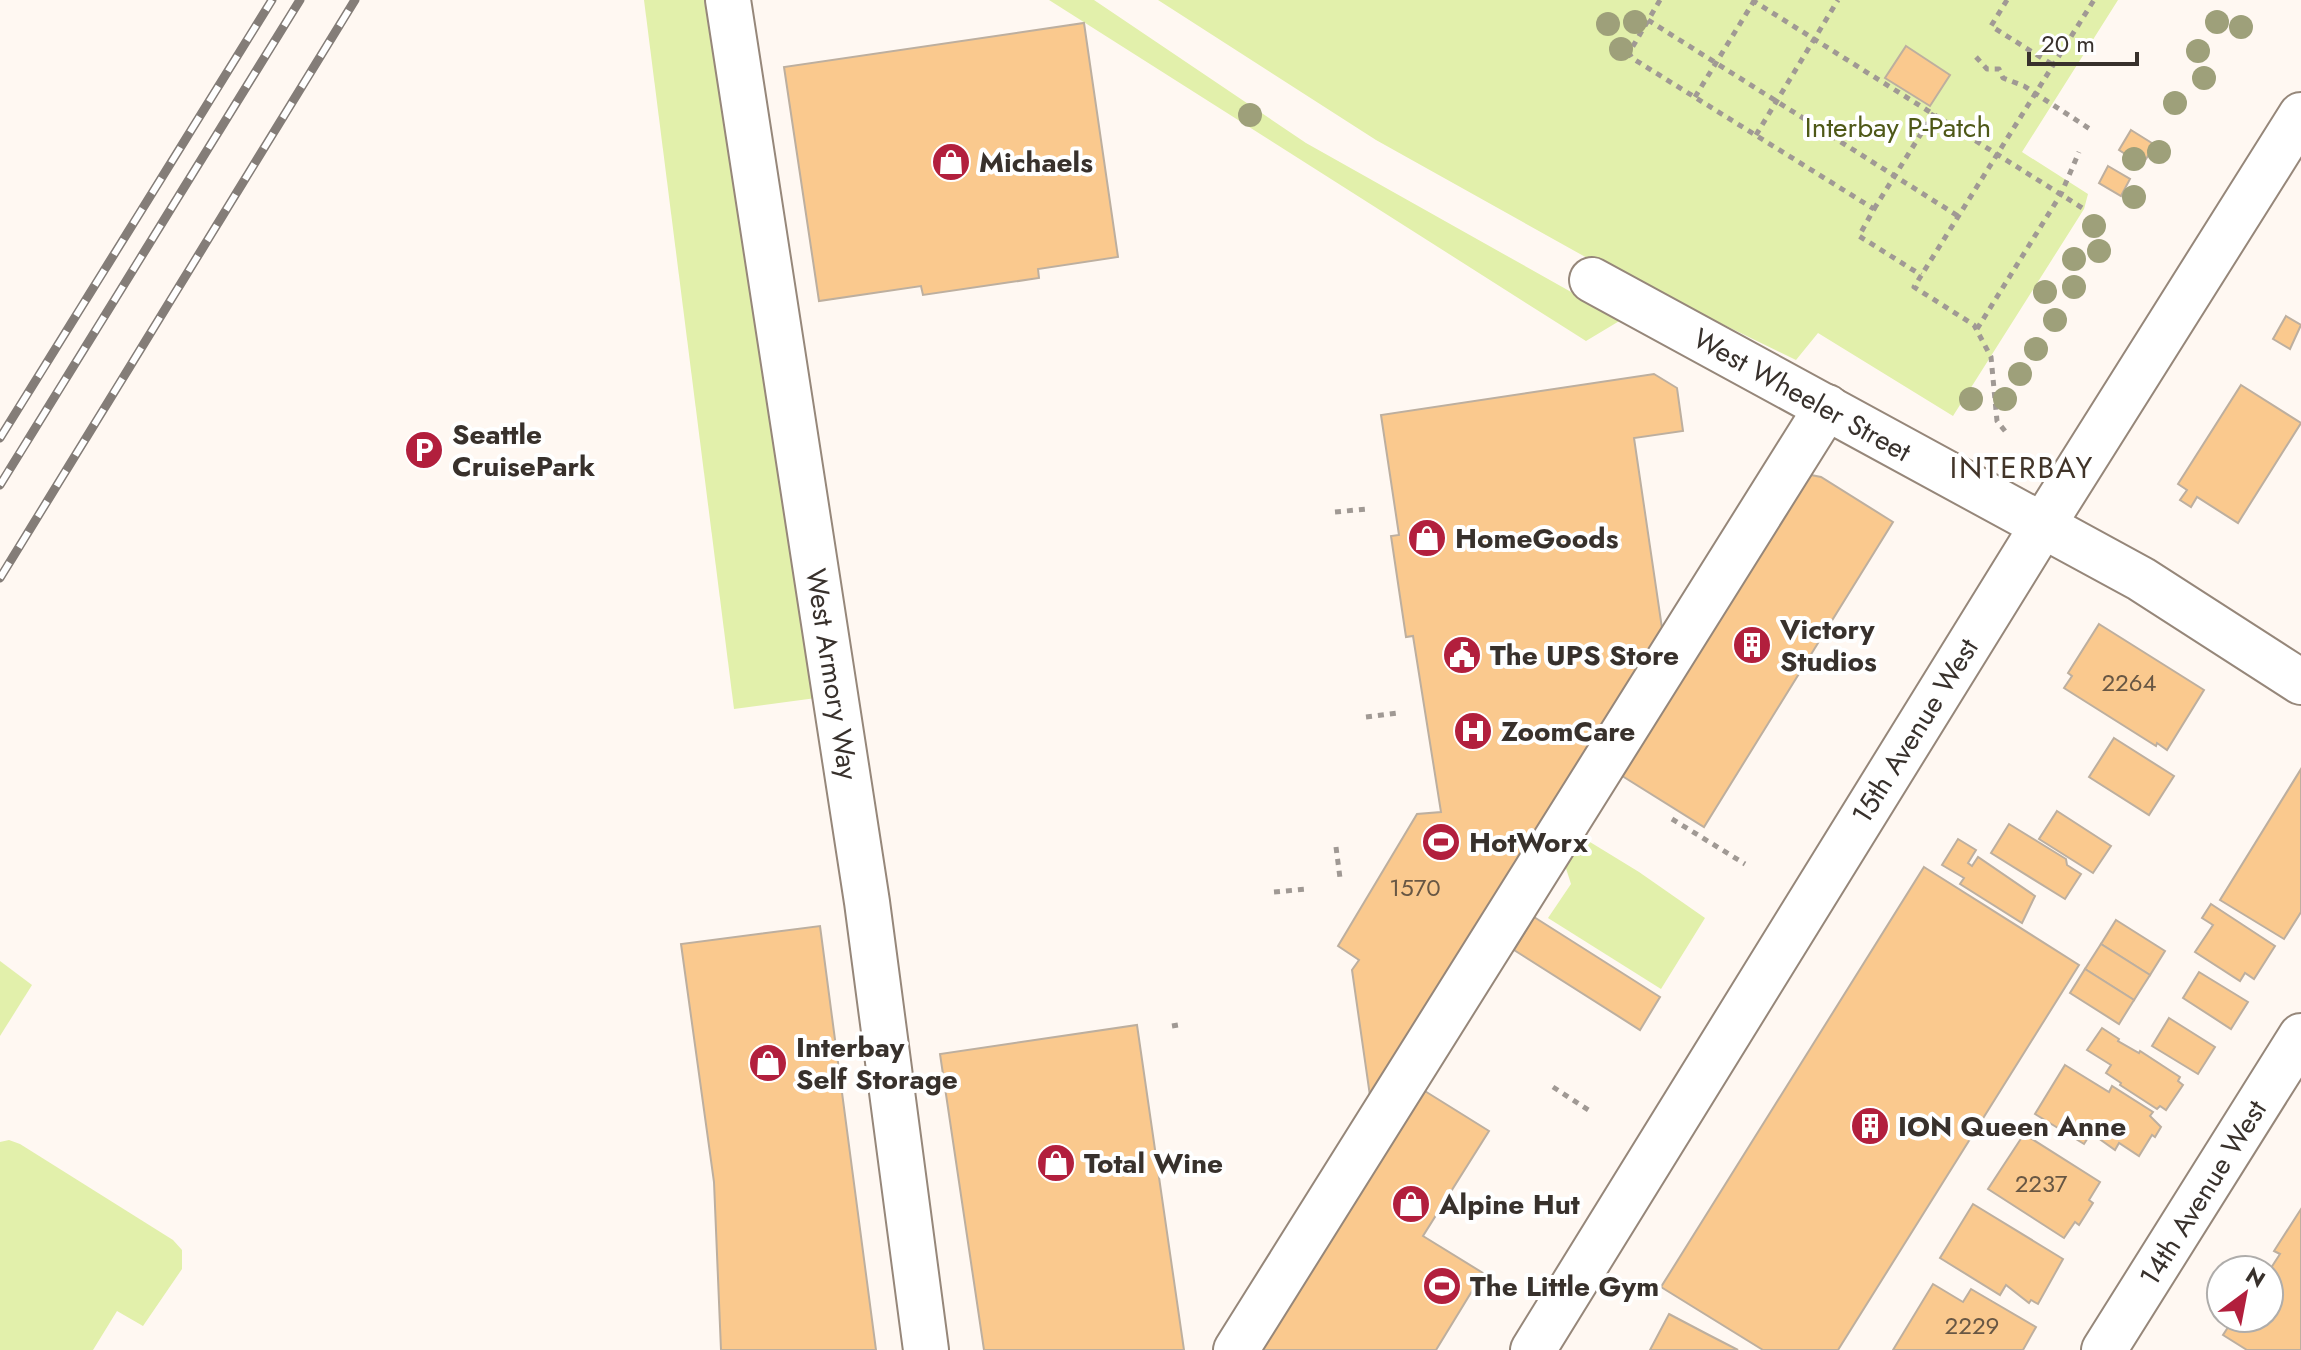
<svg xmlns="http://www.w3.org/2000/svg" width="2301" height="1350" font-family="Jost,sans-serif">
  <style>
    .green { fill: #e2f0ab }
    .building { fill: #fac98e; stroke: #bdaf9f; stroke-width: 2 }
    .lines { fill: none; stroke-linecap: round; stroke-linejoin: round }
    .minor-casing { stroke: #96877a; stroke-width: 48 }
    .major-casing { stroke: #96877a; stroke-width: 48 }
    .path { stroke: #a09994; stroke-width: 5; stroke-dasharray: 6 6; stroke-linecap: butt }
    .minor { stroke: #fff; stroke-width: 44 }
    .major { stroke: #fff; stroke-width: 44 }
    .rail-casing { stroke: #847d78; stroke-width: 9 }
    .rail { stroke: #fff; stroke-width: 6; stroke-dasharray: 18; stroke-linecap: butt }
    .tree { fill: #9ea07a }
    .labels { text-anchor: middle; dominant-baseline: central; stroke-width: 8; stroke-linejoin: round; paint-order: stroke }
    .number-label { font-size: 24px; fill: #685744 }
    .park-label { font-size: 28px; fill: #4e5817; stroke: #fff }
    .poi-label { font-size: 28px; font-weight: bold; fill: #38312c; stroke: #fff; text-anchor: start }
    .street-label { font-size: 28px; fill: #38312c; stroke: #fff }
    .neighbourhood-label { font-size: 30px; letter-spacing: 2px; fill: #413429; stroke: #fff }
  </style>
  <rect width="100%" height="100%" fill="#fff8f2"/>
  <g class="green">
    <polygon points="644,0 704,0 816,698 734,709"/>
    <polygon points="1049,0 1094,0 1306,143 1621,320 1586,341"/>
    <polygon points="1158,0 2118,0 2022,152 2088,194 2084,209 1953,416 1818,333 1796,360 1589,259 1376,140"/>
    <polygon points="1572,831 1639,872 1705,918 1661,989 1548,918 1571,884 1561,853"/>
    <polygon points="0,961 32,985 0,1036"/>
    <polygon points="9,1140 20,1144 173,1240 182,1250 182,1269 143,1326 117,1311 93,1350 0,1350 0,1142"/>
  </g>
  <g class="building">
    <polygon points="1084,23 1118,257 1038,269 1039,278 923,295 921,286 819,301 784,67"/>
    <polygon points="1906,46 1950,75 1930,106 1885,78"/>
    <polygon points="2131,130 2155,145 2142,165 2119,150"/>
    <polygon points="2108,166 2130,179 2121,196 2099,183"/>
    <polygon points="2286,316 2301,325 2290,349 2273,339"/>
    <polygon points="1654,374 1677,388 1683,431 1634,438 1662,628 1550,815 1371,1103 1352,970 1359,960 1338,946 1417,814 1441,812 1413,636 1406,637 1391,536 1399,535 1381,415"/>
    <polygon points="2241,385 2301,423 2238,523 2197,497 2191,507 2180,500 2187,490 2178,484"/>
    <polygon points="1796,472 1821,477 1893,522 1704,827 1611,769"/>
    <polygon points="2099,624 2204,690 2167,750 2157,743 2156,746 2064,688 2072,676 2068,673"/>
    <polygon points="2114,738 2174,776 2149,815 2089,777"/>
    <polygon points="2301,769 2301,912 2284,939 2220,900"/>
    <polygon points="2057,811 2111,846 2093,873 2039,839"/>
    <polygon points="2009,824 2066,859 2067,865 2081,874 2065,899 1991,853"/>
    <polygon points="1958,839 1976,850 1968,863 1972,866 1978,857 2035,896 2022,923 1960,884 1964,878 1942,865"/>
    <polygon points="1924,867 2079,965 1838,1350 1763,1350 1661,1287"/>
    <polygon points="2211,904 2275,946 2254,979 2245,973 2240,981 2195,952 2213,925 2202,918"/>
    <polygon points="1534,917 1660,997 1640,1030 1514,950"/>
    <polygon points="2116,920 2165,951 2150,975 2101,944"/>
    <polygon points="820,926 876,1350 721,1350 714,1182 681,944"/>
    <polygon points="2101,944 2150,975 2134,1000 2085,969"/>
    <polygon points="2085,969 2134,1000 2119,1024 2070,993"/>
    <polygon points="2199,972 2248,1002 2231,1029 2183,998"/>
    <polygon points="2169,1018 2215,1047 2198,1074 2152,1046"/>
    <polygon points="1137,1025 1184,1350 984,1350 940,1054"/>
    <polygon points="2102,1028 2119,1039 2118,1041 2139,1053 2140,1051 2180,1077 2178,1081 2183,1085 2166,1110 2160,1106 2157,1109 2120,1085 2121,1083 2106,1073 2111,1065 2087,1050"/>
    <polygon points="2065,1065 2109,1092 2112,1086 2153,1112 2150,1116 2161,1127 2155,1137 2152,1135 2139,1156 2119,1143 2115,1150 2091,1133 2084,1144 2035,1114"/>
    <polygon points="1420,1088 1489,1131 1423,1236 1483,1273 1436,1350 1258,1350"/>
    <polygon points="2024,1134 2100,1182 2089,1200 2093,1203 2079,1225 2075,1222 2064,1238 1988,1189"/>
    <polygon points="1973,1204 2063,1259 2038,1304 2031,1300 2029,1303 2006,1285 2000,1295 1940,1258"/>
    <polygon points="2301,1209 2301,1350 2247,1350 2223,1335 2234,1318 2269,1318 2269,1271 2280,1254 2274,1251"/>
    <polygon points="1933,1284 1963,1302 1971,1289 2036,1327 2023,1350 1893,1350"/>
    <polygon points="1669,1314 1707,1334 1738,1350 1650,1350"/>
  </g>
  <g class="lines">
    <defs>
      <g id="minor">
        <polyline points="728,0 867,902 926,1350"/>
        <polyline points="1592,280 2141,579 2301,682"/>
        <polyline points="1236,1350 1827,407"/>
        <polyline points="2104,1350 2301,1036"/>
      </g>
      <polyline id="major" points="1533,1350 2043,525 2301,115"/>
    </defs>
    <use href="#minor" class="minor-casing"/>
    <use href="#major" class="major-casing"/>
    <g class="path">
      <polyline points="1660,0 1629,53 1632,58 1874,209 1859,236 1921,275"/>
      <polyline points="1752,0 2084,209"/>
      <polyline points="2007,0 1991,26 2053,65"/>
      <polyline points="1648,20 1958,216"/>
      <polyline points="1976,57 1987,69 1999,69 2003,78 2024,86 2093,131"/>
      <polyline points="1695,97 1754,1"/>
      <polyline points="1756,135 1838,0"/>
      <polyline points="1874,209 1934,113"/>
      <polyline points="1977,329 2061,194 2079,152"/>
      <polyline points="2005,431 1997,421 1991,357 1974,325 1914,287 2094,0"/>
      <polyline points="1335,512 1367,509"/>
      <polyline points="1366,717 1397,713"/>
      <polyline points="1672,819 1745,864"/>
      <polyline points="1336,847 1340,878"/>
      <polyline points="1274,892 1307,889"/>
      <polyline points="1172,1026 1178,1025"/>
      <polyline points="1553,1087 1590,1111"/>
    </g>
    <use href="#minor" class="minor"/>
    <use href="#major" class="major"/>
    <defs>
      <g id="rail">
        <polyline points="0,438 272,0"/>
        <polyline points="0,485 300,0"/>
        <polyline points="0,578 355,0"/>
      </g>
    </defs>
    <use href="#rail" class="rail-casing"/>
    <use href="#rail" class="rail"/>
  </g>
  <g class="tree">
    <circle cx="1635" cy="22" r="12"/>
    <circle cx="2217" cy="22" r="12"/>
    <circle cx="1608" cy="24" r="12"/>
    <circle cx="2241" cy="27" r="12"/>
    <circle cx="1621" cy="49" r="12"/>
    <circle cx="2198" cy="51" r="12"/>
    <circle cx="2204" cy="78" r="12"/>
    <circle cx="2175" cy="103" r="12"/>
    <circle cx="1250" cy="115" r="12"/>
    <circle cx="2159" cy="152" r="12"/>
    <circle cx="2134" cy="159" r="12"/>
    <circle cx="2134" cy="197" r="12"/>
    <circle cx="2094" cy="226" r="12"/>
    <circle cx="2099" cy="251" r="12"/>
    <circle cx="2074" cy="259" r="12"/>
    <circle cx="2074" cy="287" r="12"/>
    <circle cx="2045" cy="292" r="12"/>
    <circle cx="2055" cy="320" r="12"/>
    <circle cx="2036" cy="349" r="12"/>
    <circle cx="2020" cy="374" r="12"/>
    <circle cx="1971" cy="399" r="12"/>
    <circle cx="2005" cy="399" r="12"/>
  </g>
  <defs>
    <symbol id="shop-disc" viewBox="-11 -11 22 22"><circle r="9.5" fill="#b21f3d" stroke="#fff"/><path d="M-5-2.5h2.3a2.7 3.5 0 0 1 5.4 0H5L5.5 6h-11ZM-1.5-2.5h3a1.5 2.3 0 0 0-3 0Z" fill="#fff"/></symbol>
    <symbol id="parking-disc" viewBox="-11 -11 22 22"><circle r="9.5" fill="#b21f3d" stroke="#fff"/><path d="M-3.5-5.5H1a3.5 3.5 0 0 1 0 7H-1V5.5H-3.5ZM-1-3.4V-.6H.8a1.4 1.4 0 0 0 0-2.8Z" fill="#fff"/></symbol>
    <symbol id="building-disc" viewBox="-11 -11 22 22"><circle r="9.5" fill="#b21f3d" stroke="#fff"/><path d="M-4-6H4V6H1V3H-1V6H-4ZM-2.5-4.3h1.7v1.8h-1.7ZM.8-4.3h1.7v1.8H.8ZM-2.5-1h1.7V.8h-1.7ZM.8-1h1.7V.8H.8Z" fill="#fff"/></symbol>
    <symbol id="civic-disc" viewBox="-11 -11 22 22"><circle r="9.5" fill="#b21f3d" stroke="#fff"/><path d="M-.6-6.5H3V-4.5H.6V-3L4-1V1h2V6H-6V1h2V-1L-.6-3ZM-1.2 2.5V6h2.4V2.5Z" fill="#fff"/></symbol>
    <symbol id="hospital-disc" viewBox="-11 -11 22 22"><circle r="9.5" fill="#b21f3d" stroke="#fff"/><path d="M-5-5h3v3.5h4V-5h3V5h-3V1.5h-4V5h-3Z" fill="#fff"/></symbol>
    <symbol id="stadium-disc" viewBox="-11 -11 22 22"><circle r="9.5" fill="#b21f3d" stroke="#fff"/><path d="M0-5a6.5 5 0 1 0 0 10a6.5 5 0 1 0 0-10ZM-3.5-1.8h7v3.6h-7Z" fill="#fff"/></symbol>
  </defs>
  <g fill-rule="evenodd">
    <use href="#shop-disc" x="929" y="140" width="44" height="44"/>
    <use href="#parking-disc" x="402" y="428" width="44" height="44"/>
    <use href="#shop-disc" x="1405" y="516" width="44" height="44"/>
    <use href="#building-disc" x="1730" y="623" width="44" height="44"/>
    <use href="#civic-disc" x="1440" y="633" width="44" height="44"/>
    <use href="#hospital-disc" x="1451" y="709" width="44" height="44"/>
    <use href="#stadium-disc" x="1419" y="820" width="44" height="44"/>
    <use href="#shop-disc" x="746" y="1041" width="44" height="44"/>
    <use href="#building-disc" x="1848" y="1104" width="44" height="44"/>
    <use href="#shop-disc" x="1034" y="1141" width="44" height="44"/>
    <use href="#shop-disc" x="1389" y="1182" width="44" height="44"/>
    <use href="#stadium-disc" x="1420" y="1264" width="44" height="44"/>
  </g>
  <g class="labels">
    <g class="number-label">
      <text x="2129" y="682">2264</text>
      <text x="1415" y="887">1570</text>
      <text x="2041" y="1183">2237</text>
      <text x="1972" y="1325">2229</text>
    </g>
    <g class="park-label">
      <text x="1898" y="127">Interbay P-Patch</text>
    </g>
    <g class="poi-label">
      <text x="979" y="162">Michaels</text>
      <text x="452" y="434">Seattle<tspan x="452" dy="32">CruisePark</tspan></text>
      <text x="1455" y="538">HomeGoods</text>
      <text x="1780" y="629">Victory<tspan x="1780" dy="32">Studios</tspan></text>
      <text x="1490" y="655">The UPS Store</text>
      <text x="1501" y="731">ZoomCare</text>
      <text x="1469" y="842">HotWorx</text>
      <text x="796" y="1047">Interbay<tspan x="796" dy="32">Self Storage</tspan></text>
      <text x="1898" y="1126">ION Queen Anne</text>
      <text x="1084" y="1163">Total Wine</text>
      <text x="1439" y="1204">Alpine Hut</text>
      <text x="1470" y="1286">The Little Gym</text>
    </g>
    <g class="street-label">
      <text transform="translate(1802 395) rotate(29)">West Wheeler Street</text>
      <text transform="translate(832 674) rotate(81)">West Armory Way</text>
      <text transform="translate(1915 731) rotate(-58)">15th Avenue West</text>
      <text transform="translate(2203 1193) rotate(-58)">14th Avenue West</text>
    </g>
    <g class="neighbourhood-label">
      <text x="2022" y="467">INTERBAY</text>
    </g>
  </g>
  <g transform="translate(2245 1294) rotate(32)"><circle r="38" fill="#ffffff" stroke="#afadab" stroke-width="2"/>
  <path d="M0-6L14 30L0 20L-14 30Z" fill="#b21f3d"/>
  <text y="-12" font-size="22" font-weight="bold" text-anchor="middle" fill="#38312c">N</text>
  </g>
  <path d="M2029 52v12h108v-12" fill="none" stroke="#38312c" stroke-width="4"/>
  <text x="2041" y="52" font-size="24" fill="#38312c" stroke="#ffffff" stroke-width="6" paint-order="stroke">20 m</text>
</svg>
